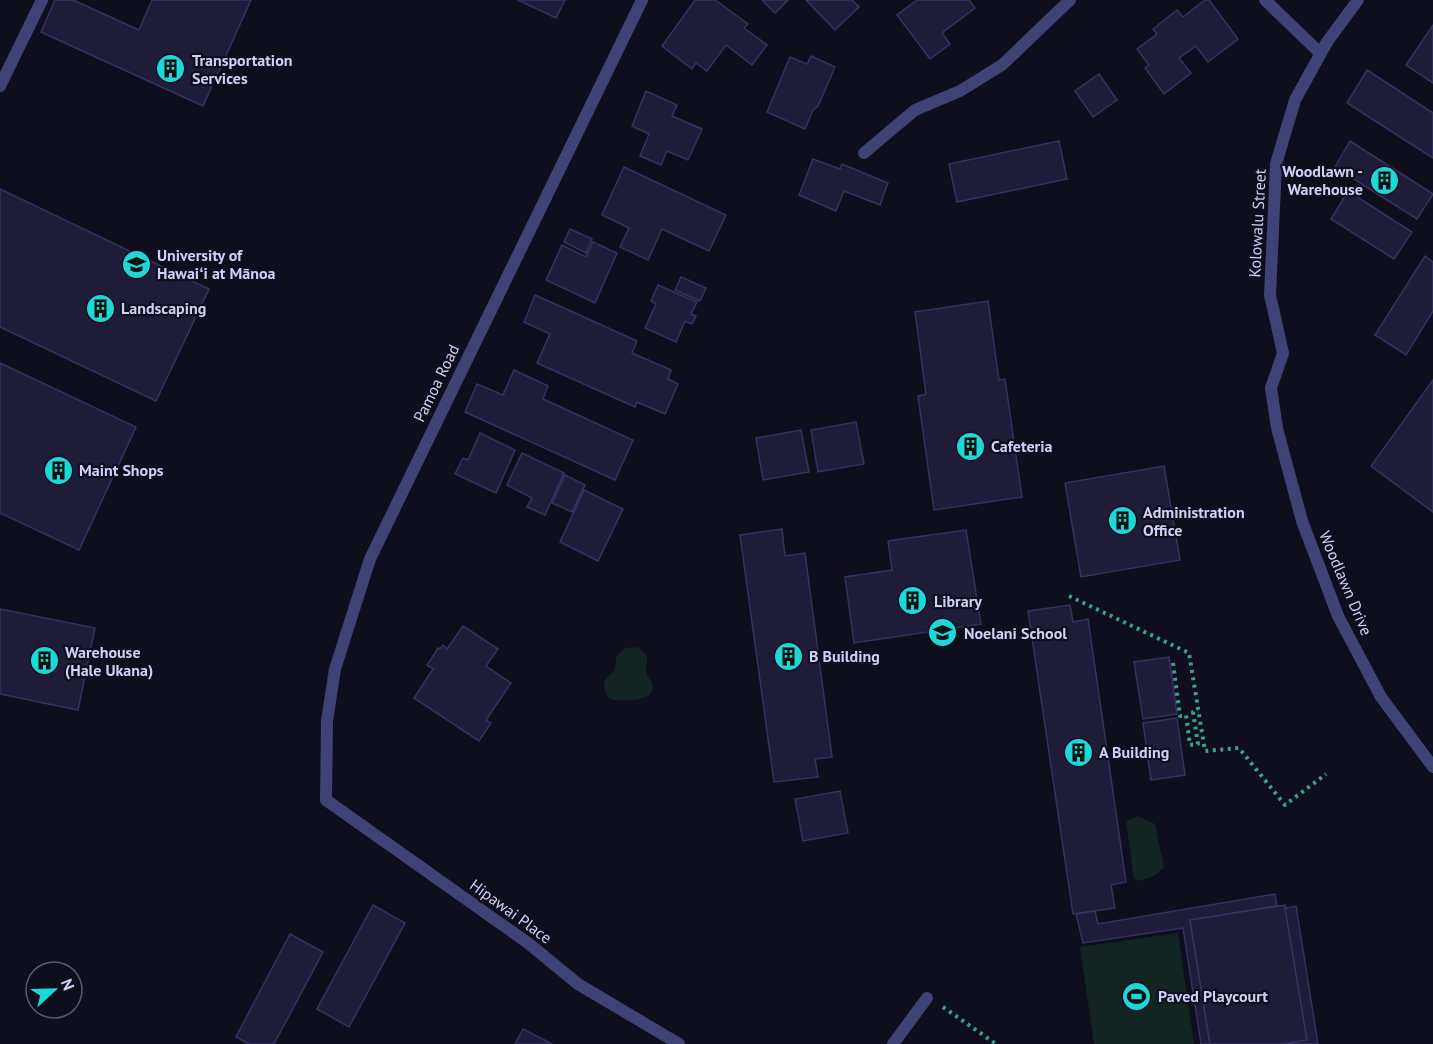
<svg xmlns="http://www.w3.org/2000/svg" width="1433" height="1044" font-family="'PT Sans',sans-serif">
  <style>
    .green { fill: #122522 }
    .building { fill: #1f1c3a; stroke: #363163; stroke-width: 1.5 }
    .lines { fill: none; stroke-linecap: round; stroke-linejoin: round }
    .path { stroke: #3ba090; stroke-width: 4; stroke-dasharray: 3 4.5; stroke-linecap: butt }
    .service { stroke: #3f4275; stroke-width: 12 }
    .minor { stroke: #3f4275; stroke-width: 12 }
    .tertiary { stroke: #3f4275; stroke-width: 12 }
    .labels { text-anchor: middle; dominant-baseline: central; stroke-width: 4.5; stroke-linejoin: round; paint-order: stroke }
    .poi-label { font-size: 16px; font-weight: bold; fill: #cfcff9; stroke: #0f0e1c; text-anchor: start }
    .street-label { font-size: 16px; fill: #cfcff9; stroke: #0f0e1c }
  </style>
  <rect width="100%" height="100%" fill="#0f0e1c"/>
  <g class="green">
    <path d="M636 647C655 656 643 664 647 675 649 680 654 683 653 688 651 703 620 701 610 699 600 686 604 679 615 670L616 657 625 648Z"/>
    <polygon points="1138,816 1155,824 1164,867 1154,876 1140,881 1134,878 1126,821"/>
    <polygon points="1178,933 1194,1044 1094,1044 1080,947"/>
  </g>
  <g class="building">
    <polygon points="55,0 73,0 139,30 152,0 251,0 203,106 41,32"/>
    <polygon points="518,0 565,0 556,18"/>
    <polygon points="695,0 715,0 748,24 744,28 767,45 752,65 726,45 707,71 696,63 692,69 662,46"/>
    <polygon points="762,0 788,0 775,13"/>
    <polygon points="806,0 852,0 859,7 835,30"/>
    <polygon points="917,0 969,0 975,8 942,33 950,44 930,59 897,15"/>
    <polygon points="1205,0 1209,0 1238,39 1208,62 1196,46 1179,58 1191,73 1164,94 1145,68 1149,65 1137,49 1157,34 1153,29 1177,10 1183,17"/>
    <polygon points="1433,25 1433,83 1406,65"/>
    <polygon points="811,56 835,67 818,106 813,110 805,129 767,112 790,57 807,64"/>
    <polygon points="1367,70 1433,113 1433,158 1347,103"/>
    <polygon points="1099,74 1117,100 1093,117 1075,91"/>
    <polygon points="646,91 677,105 672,116 702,129 688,160 667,151 661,165 640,156 649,134 632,126"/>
    <polygon points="1059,141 1067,179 957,202 949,164"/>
    <polygon points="1350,141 1433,194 1417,219 1335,167"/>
    <polygon points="813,159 840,169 842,164 888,183 880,205 844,191 836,211 799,195"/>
    <polygon points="624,167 726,215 709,251 662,229 648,260 620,247 629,228 602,215"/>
    <polygon points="0,189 209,289 156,401 0,327"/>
    <polygon points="1348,191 1412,232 1394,259 1331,219"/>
    <polygon points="570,229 592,239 586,253 564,242"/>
    <polygon points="593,242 617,253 595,303 546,280 562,245 586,257"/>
    <polygon points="1425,256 1433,262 1433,311 1406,355 1375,335"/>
    <polygon points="681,277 706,288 700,301 675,290"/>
    <polygon points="658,285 697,302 691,314 696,316 692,324 685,321 676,342 645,328 656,304 651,301"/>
    <polygon points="535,295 637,341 632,353 671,370 668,379 678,384 665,414 637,402 635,407 537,363 550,334 524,322"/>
    <polygon points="988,301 999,380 1005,379 1022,497 934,510 918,396 926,394 915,312"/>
    <polygon points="0,363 136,427 79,550 0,513"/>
    <polygon points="514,370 548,386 543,399 633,440 615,480 465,412 477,384 503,395"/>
    <polygon points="1433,380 1433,512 1371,466"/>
    <polygon points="856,422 864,464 818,472 811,430"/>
    <polygon points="801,430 809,472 763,480 756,438"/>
    <polygon points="480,433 515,450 496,493 455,474 463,458 468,460"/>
    <polygon points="522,453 564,473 545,515 527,507 532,498 507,485"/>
    <polygon points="1164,466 1180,560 1081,577 1065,483"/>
    <polygon points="565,475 585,485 572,512 552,503"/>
    <polygon points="584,490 623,509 598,561 560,542"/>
    <polygon points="782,529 785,556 805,553 832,757 815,759 818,777 774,782 740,535"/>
    <polygon points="966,530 981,624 854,643 845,577 892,570 888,541"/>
    <polygon points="1070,605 1073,622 1088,619 1126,882 1111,885 1115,908 1073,914 1028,611"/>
    <polygon points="0,609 95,628 78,710 0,694"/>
    <polygon points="463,626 498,649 486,666 511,683 486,720 491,723 479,741 414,698 433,669 427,665 438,648 440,649 443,645 447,649"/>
    <polygon points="1169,657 1177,714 1143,719 1134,662"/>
    <polygon points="1177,718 1185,775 1151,780 1143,723"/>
    <polygon points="840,791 848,833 803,841 795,799"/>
    <polygon points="1275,894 1277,906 1190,920 1210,1044 1201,1044 1183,928 1083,943 1076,914 1095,911 1098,924"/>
    <polygon points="373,905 405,923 349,1027 317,1009"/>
    <polygon points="1285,905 1307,1040 1284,1044 1210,1044 1190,920"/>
    <polygon points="1296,906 1318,1044 1284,1044 1307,1040 1285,908"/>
    <polygon points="290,934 323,952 274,1044 249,1044 236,1037"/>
    <polygon points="523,1029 552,1044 515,1044"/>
  </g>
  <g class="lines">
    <g class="path">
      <polyline points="1069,596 1189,653 1205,751 1239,748 1285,805 1326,774"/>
      <polyline points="1173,663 1180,716 1186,715 1190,745 1198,744 1193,712 1198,711"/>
      <polyline points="943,1007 996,1044"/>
    </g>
    <g class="service">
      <polyline points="1265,0 1320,53"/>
      <polyline points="0,86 42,0"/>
      <polyline points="864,153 915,110 960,91 1002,65 1070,0"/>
      <polyline points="326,800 528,943 578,984 679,1044"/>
      <polyline points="893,1044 927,998"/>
    </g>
    <polyline class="minor" points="326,800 327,721 335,669 370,559 642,0"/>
    <polyline class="tertiary" points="1358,0 1327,42 1295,100 1276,164 1270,295 1283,353 1271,388 1277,428 1302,521 1338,616 1381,697 1433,767"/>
  </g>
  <defs>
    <symbol id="building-disc" viewBox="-11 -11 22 22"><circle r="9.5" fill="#1cd8d7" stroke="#0f0e1c"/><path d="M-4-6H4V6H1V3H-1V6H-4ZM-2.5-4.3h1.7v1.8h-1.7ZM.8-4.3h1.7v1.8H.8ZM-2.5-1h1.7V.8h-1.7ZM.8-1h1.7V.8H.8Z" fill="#111"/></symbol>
    <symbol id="university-disc" viewBox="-11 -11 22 22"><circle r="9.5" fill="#1cd8d7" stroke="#0f0e1c"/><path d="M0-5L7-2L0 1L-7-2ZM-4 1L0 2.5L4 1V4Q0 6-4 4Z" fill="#111"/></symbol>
    <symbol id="school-disc" viewBox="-11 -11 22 22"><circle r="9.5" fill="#1cd8d7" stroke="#0f0e1c"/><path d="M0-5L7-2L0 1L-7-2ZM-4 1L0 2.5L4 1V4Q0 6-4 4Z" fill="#111"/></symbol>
    <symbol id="stadium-disc" viewBox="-11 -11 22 22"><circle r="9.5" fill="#1cd8d7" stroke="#0f0e1c"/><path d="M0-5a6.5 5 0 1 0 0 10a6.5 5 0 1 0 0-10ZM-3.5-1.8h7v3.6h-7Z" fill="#111"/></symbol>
  </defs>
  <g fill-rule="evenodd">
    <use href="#building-disc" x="154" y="52" width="33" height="33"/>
    <use href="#building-disc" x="1368" y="164" width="33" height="33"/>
    <use href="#university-disc" x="120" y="248" width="33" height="33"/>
    <use href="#building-disc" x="84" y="292" width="33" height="33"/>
    <use href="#building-disc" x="954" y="430" width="33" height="33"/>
    <use href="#building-disc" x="42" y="454" width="33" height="33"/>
    <use href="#building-disc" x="1106" y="504" width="33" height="33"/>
    <use href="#building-disc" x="896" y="584" width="33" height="33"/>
    <use href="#school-disc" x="926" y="616" width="33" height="33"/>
    <use href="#building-disc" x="772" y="640" width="33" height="33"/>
    <use href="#building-disc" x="28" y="644" width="33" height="33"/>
    <use href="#building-disc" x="1062" y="736" width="33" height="33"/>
    <use href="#stadium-disc" x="1120" y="980" width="33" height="33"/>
  </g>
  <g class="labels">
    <g class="poi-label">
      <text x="192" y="60">Transportation<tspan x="192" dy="18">Services</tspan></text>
      <text x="1363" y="171" text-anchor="end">Woodlawn -<tspan x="1363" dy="18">Warehouse</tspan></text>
      <text x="157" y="255">University of<tspan x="157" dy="18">Hawaiʻi at Mānoa</tspan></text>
      <text x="121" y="308">Landscaping</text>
      <text x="991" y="446">Cafeteria</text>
      <text x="79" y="470">Maint Shops</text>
      <text x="1143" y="512">Administration<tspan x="1143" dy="18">Office</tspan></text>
      <text x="934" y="601">Library</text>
      <text x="964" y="633">Noelani School</text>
      <text x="65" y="652">Warehouse<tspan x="65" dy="18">(Hale Ukana)</tspan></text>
      <text x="809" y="656">B Building</text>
      <text x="1099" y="752">A Building</text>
      <text x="1158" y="996">Paved Playcourt</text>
    </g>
    <g class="street-label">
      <text transform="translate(1257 223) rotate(-87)">Kolowalu Street</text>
      <text transform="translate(436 383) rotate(-64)">Pamoa Road</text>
      <text transform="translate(1346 583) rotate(67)">Woodlawn Drive</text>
      <text transform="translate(511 911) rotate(36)">Hipawai Place</text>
    </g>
  </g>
  <g transform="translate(54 990) rotate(68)"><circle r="28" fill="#0f0e1c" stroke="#5c5b74" stroke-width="1.5"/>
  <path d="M0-4.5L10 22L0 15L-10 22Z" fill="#1cd8d7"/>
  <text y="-9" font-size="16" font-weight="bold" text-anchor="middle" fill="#cfcff9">N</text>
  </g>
</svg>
